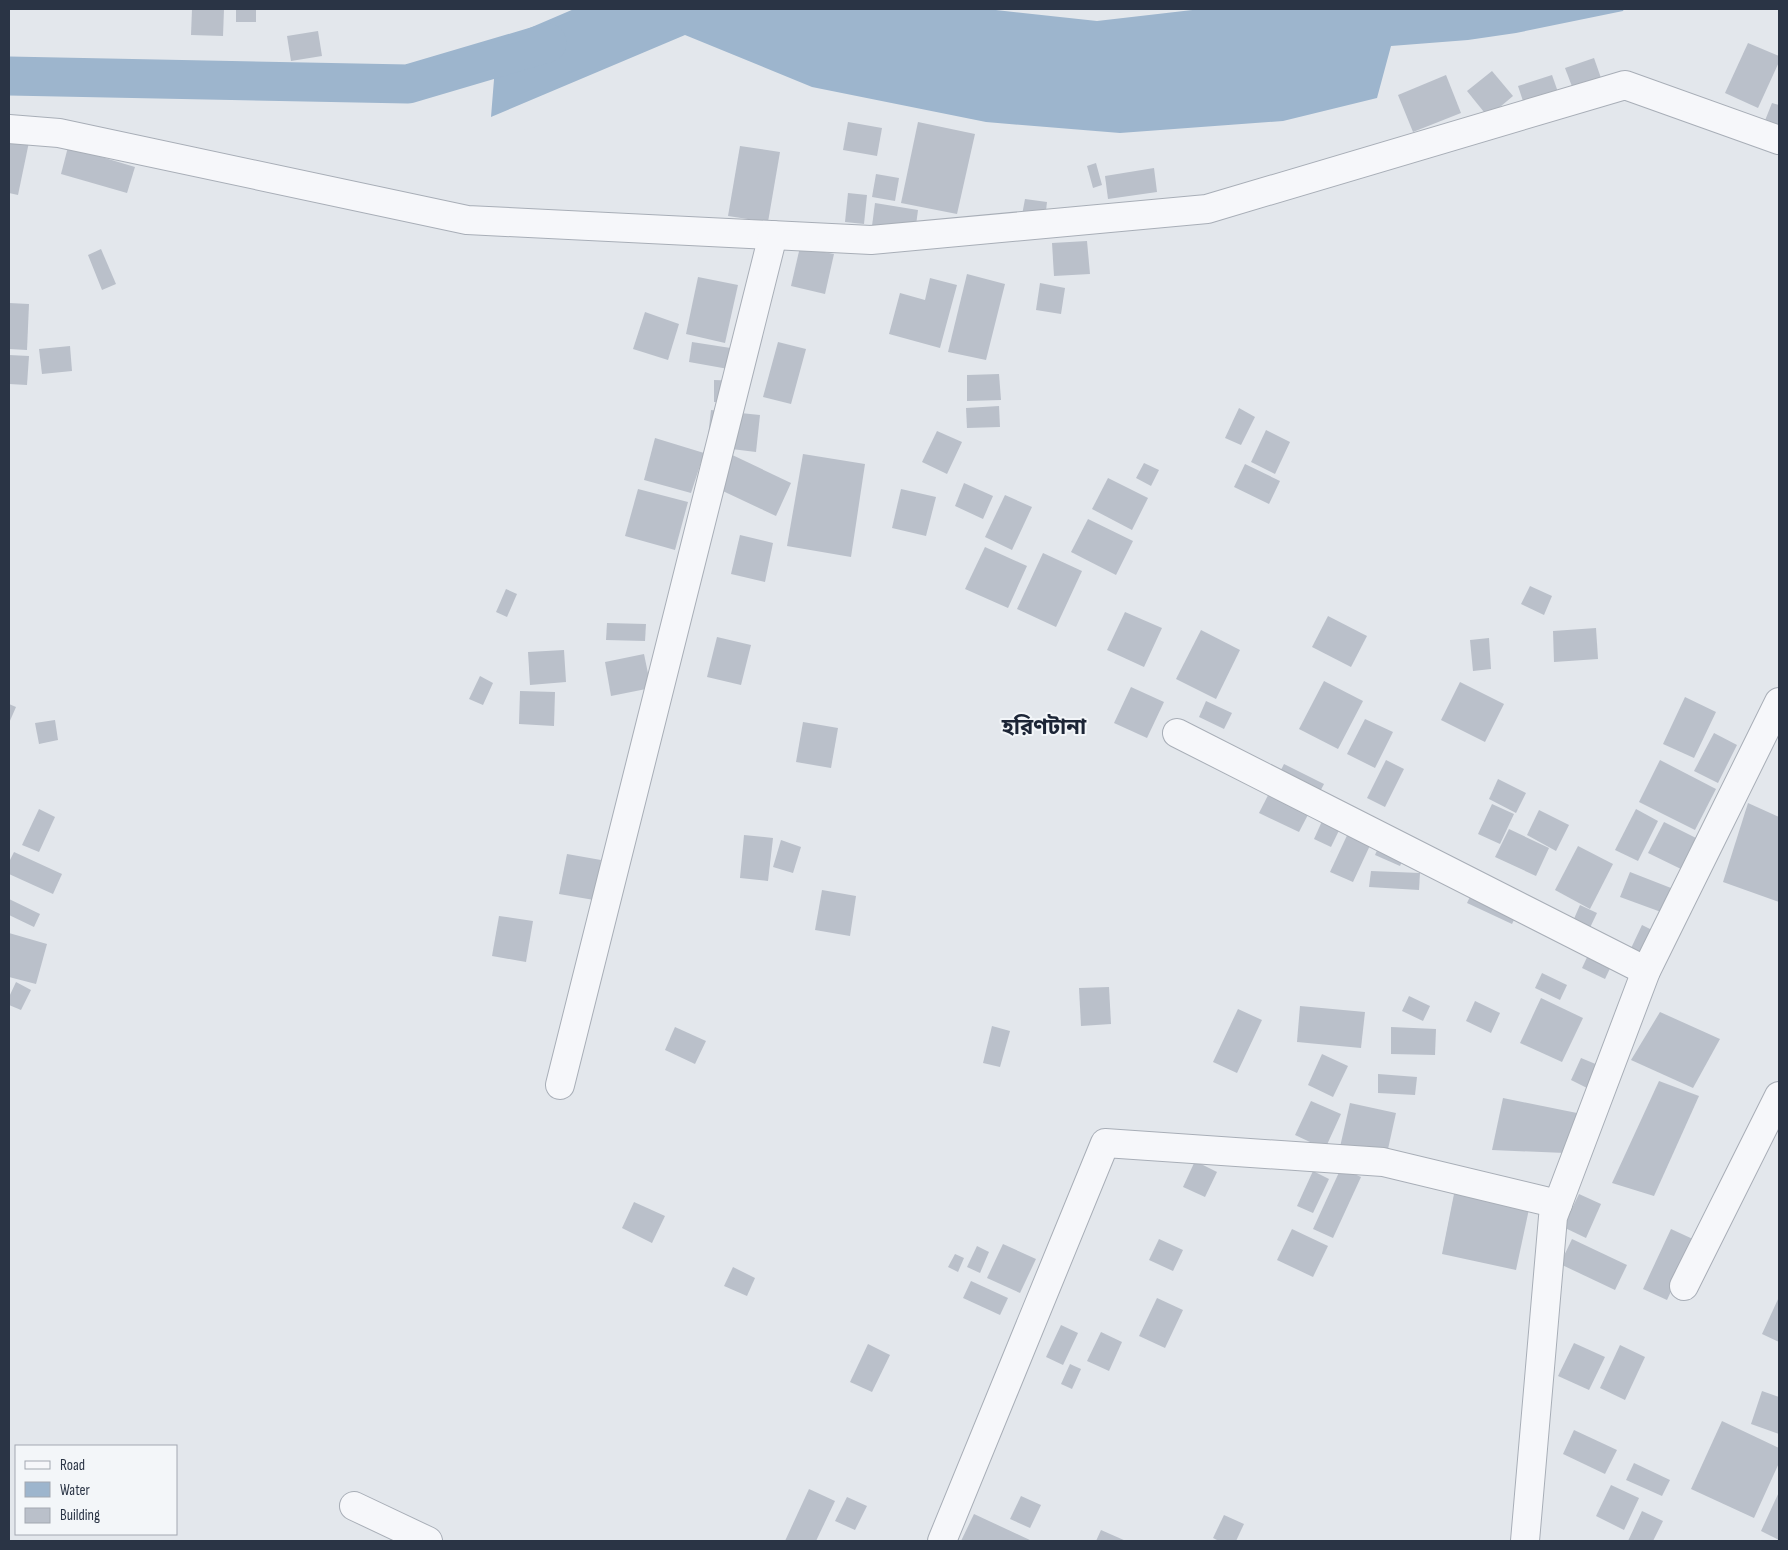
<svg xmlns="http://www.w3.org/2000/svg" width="1788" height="1550" font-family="'Sofia Sans Condensed','Noto Sans Bengali',sans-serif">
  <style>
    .water { fill: #9db5cd }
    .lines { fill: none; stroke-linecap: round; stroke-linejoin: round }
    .canal { stroke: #9db5cd; stroke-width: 39 }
    .building { fill: #bac0ca }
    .minor-casing { stroke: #a8aeb7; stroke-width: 30 }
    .minor { stroke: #f6f7fa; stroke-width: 28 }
    .labels { text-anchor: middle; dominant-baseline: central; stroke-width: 4; stroke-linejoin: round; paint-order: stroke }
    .district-label { font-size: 22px; font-weight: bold; fill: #1c2536; stroke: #f3f6f9 }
  </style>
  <rect width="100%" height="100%" fill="#e3e7ec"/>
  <polygon class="water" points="574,9 987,9 1097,21 1201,9 1624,9 1623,11 1516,33 1468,40 1391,46 1377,98 1283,121 1120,133 986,122 812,87 685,35 491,117 497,42"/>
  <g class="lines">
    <polyline class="canal" points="9,76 408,84 547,43"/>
  </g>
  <g class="building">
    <polygon points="192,9 224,9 223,36 191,35"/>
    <rect x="236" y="9" width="20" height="13"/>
    <polygon points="318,31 322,56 291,61 287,36"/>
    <polygon points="1748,43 1779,56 1779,62 1758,108 1725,93"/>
    <polygon points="1594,58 1601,78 1573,89 1565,68"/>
    <polygon points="1492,71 1513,96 1488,117 1467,91"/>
    <polygon points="1446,75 1461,113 1413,132 1398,95"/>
    <polygon points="1552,75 1558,92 1524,104 1518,86"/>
    <polygon points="1772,103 1779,105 1779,128 1764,123"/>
    <polygon points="848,122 882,128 877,156 843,150"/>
    <polygon points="918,122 975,134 957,214 901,203"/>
    <polygon points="9,137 29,142 18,195 9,193"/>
    <polygon points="740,146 780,152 768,222 728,216"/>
    <polygon points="68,147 135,167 127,193 61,174"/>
    <polygon points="1096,163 1102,185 1093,188 1087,166"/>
    <polygon points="1154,168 1157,192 1108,199 1105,176"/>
    <polygon points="876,174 899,178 895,201 872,197"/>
    <polygon points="848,193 867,195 864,224 845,222"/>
    <polygon points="1025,199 1047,202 1045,219 1022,215"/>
    <polygon points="875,203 918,210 915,233 872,226"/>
    <polygon points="1087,241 1090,274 1054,276 1052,243"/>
    <polygon points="800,247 834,254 825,294 791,286"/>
    <polygon points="101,249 116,284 102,290 88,255"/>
    <polygon points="967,274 1005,284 986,360 948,352"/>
    <polygon points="698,277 738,285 725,343 686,334"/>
    <polygon points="930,278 957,285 940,348 889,334 900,293 925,300"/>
    <polygon points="1040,283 1065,288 1061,314 1036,310"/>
    <polygon points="9,303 29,304 27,350 9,349"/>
    <polygon points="645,312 679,324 668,360 633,349"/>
    <polygon points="692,342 737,349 734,370 689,362"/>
    <polygon points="778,342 806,349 791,404 763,397"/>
    <polygon points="70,346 72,371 42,374 39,349"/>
    <polygon points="9,355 29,356 27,385 9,384"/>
    <polygon points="999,374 1001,400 967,401 967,375"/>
    <polygon points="714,380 743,381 742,403 714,402"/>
    <polygon points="999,406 1000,427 967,428 966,408"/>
    <polygon points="1239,408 1255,417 1241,445 1225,438"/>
    <polygon points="711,410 760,415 756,452 707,446"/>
    <polygon points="1266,430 1290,442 1275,474 1251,462"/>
    <polygon points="937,431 962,442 947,474 922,462"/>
    <polygon points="655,438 704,453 691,493 644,480"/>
    <polygon points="726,452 791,483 776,516 710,485"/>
    <polygon points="803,454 865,464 851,557 787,546"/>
    <polygon points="1144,463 1159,470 1151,486 1136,478"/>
    <polygon points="1245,464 1280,481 1269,504 1234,487"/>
    <polygon points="1108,478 1148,498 1132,530 1092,509"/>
    <polygon points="964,483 993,496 983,519 955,506"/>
    <polygon points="638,489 688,502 675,550 625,536"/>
    <polygon points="901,489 936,497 926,536 892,528"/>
    <polygon points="1005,495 1032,507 1012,550 985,537"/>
    <polygon points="1088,519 1133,541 1116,575 1071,552"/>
    <polygon points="740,535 773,543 765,582 731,574"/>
    <polygon points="985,547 1027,566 1008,608 965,589"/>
    <polygon points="1043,553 1082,571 1056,627 1017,609"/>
    <polygon points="1530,586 1552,596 1544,615 1521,604"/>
    <polygon points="506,589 517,594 507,617 496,612"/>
    <polygon points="1125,612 1162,628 1144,667 1107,650"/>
    <polygon points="1328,616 1367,636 1351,667 1312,647"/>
    <polygon points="607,623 646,624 645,641 606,640"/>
    <polygon points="1596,628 1598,659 1554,662 1553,631"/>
    <polygon points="1201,630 1240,650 1216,699 1176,679"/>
    <polygon points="717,637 751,645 741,685 707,677"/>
    <polygon points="1489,638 1491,669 1473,671 1470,640"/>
    <polygon points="564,650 566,682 530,685 528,652"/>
    <polygon points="644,654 651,688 611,696 605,662"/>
    <polygon points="480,676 493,683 483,705 469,699"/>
    <polygon points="1324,681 1363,701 1338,749 1299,729"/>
    <polygon points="1460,682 1504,704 1485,742 1441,720"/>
    <polygon points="1131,687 1164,702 1147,738 1114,723"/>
    <polygon points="520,691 555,692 554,726 519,724"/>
    <polygon points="1685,697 1716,712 1694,758 1663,744"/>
    <polygon points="1206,701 1232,713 1224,729 1199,717"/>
    <polygon points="9,704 16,707 9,723"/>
    <polygon points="1365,719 1393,732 1375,768 1347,754"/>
    <polygon points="55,720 58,740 39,744 35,723"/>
    <polygon points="803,722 838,728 831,768 796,762"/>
    <polygon points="1714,733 1737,745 1718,783 1694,771"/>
    <polygon points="1386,760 1404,769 1385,807 1367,798"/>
    <polygon points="1660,760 1716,789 1695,830 1639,802"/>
    <polygon points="1284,764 1324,784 1299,832 1259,813"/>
    <polygon points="1498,779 1526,793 1516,813 1489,799"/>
    <polygon points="1748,803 1779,817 1779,902 1723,882"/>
    <polygon points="1492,804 1514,814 1500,844 1478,834"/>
    <polygon points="1328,808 1346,816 1331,847 1314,839"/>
    <polygon points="39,809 55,817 39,852 22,845"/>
    <polygon points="1636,809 1658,821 1638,861 1615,850"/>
    <polygon points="1539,810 1569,825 1556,851 1527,835"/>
    <polygon points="1357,814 1380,824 1353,882 1330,872"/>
    <polygon points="1664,822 1696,838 1681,869 1648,853"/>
    <polygon points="1509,829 1549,848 1536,876 1495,857"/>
    <polygon points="1385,832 1410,844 1400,866 1375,855"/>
    <polygon points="744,835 773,838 768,881 740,878"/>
    <polygon points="781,840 801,847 793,873 773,867"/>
    <polygon points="1578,846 1613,864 1590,909 1555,890"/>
    <polygon points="14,852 62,874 53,894 9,874 9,862"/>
    <polygon points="567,854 601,860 594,900 559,894"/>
    <polygon points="1371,871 1420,873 1419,890 1369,887"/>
    <polygon points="1630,872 1671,888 1661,912 1620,897"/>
    <polygon points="1480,876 1525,897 1512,924 1467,903"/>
    <polygon points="822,890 856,896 850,936 815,930"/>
    <polygon points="9,899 40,914 34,927 9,915"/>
    <polygon points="1580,905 1597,913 1586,936 1570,928"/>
    <polygon points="499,916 533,921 526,962 492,956"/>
    <polygon points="1642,925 1656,932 1639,968 1625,961"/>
    <polygon points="9,933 47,944 36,984 9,977"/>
    <polygon points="1598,934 1621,945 1605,979 1582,968"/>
    <polygon points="1542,973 1567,985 1560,1000 1535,988"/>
    <polygon points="16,982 31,990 21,1010 9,1005 9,997"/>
    <polygon points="1109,987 1111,1024 1081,1026 1079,988"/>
    <polygon points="1409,996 1430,1006 1423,1021 1402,1011"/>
    <polygon points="1541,998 1583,1018 1562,1062 1520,1043"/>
    <polygon points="1475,1001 1500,1013 1491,1033 1466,1021"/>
    <polygon points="1300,1006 1365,1012 1361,1048 1297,1042"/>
    <polygon points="1238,1009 1262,1020 1237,1073 1213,1062"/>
    <polygon points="1660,1012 1720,1039 1693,1088 1631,1060"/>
    <polygon points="992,1026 1010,1031 1000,1067 983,1063"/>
    <polygon points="675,1027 706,1041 695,1064 665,1050"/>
    <polygon points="1391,1027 1436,1029 1435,1055 1391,1054"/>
    <polygon points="1322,1054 1348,1066 1333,1097 1308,1085"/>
    <polygon points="1581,1058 1598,1065 1587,1088 1571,1080"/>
    <polygon points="1378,1074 1417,1077 1415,1095 1378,1093"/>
    <polygon points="1659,1081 1699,1096 1654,1196 1612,1183"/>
    <polygon points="1503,1098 1577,1113 1565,1153 1492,1150"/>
    <polygon points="1311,1101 1341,1114 1325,1149 1295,1135"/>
    <polygon points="1350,1103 1396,1113 1386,1158 1340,1147"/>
    <polygon points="1195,1161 1217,1172 1205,1197 1183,1187"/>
    <polygon points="1341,1168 1361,1177 1333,1238 1313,1229"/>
    <polygon points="1313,1171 1329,1179 1313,1213 1297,1206"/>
    <polygon points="1454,1194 1529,1209 1516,1270 1442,1254"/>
    <polygon points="1579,1194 1601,1204 1586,1238 1563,1227"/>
    <polygon points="634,1202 665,1216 652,1243 622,1228"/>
    <polygon points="1292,1229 1328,1246 1313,1277 1277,1260"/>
    <polygon points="1671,1229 1695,1240 1667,1300 1643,1289"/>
    <polygon points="1159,1239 1183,1250 1173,1271 1149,1260"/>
    <polygon points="1572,1239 1627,1265 1615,1290 1560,1264"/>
    <polygon points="1003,1244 1036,1259 1020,1293 987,1278"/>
    <polygon points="977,1246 989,1252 980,1273 967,1267"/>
    <polygon points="955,1254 964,1258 958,1272 948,1267"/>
    <polygon points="733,1267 755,1278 747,1296 724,1286"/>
    <polygon points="971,1281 1008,1298 1000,1315 963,1298"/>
    <polygon points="1779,1297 1779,1342 1762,1334"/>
    <polygon points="1157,1298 1183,1310 1165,1348 1139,1336"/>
    <polygon points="1061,1325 1078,1333 1063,1365 1046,1357"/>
    <polygon points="1101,1332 1122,1342 1109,1371 1087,1361"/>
    <polygon points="1574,1343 1605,1357 1589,1390 1558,1376"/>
    <polygon points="868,1344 890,1355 872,1392 850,1382"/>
    <polygon points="1620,1345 1645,1357 1625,1400 1600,1388"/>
    <polygon points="1070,1364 1081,1369 1072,1389 1061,1384"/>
    <polygon points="1762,1391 1779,1397 1779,1434 1751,1424"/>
    <polygon points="1722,1421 1779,1448 1779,1463 1754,1518 1691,1489"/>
    <polygon points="1574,1430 1617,1450 1605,1474 1563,1454"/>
    <polygon points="1634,1463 1670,1480 1662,1496 1626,1480"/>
    <polygon points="1611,1485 1639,1498 1624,1530 1596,1516"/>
    <polygon points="809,1489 835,1501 816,1541 785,1541"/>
    <polygon points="1779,1492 1779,1540 1761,1531"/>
    <polygon points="1021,1496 1041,1505 1030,1528 1010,1519"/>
    <polygon points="847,1497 867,1506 855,1530 835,1521"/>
    <polygon points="1642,1511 1663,1521 1653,1541 1628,1541"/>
    <polygon points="974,1514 1032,1541 961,1541"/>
    <polygon points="1224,1515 1244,1524 1236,1541 1219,1541 1213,1538"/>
    <polygon points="1101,1530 1126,1541 1096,1541"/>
  </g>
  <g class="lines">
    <defs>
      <g id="minor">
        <polyline points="9,129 59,133 467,220 871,240 1207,209 1625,85 1779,140"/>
        <polyline points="1177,733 1646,971"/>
        <polyline points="560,1085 773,235"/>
        <polyline points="1684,1286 1779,1096"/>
        <polyline points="354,1506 428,1541"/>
        <polyline points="942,1541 1105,1143 1383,1162 1558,1204"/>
        <polyline points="1525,1541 1553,1217 1646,971 1779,702"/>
      </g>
    </defs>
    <use href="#minor" class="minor-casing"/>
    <use href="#minor" class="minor"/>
  </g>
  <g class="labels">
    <g class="district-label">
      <text x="1044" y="727">হরিণটানা</text>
    </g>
  </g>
  <rect width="1788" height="1550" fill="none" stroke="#2a3445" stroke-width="20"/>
  <rect x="15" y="1445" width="162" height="90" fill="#f3f6f9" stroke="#a3a8b1"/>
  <rect x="25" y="1461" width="25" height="8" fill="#f6f7fa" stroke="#a3a8b1"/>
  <text x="60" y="1470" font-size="15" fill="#2a3445">Road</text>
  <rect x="25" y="1482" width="25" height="15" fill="#9db5cd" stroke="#a3a8b1"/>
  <text x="60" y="1495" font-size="15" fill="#2a3445">Water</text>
  <rect x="25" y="1508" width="25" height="15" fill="#bac0ca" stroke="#a3a8b1"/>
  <text x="60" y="1520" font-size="15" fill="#2a3445">Building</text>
</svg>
